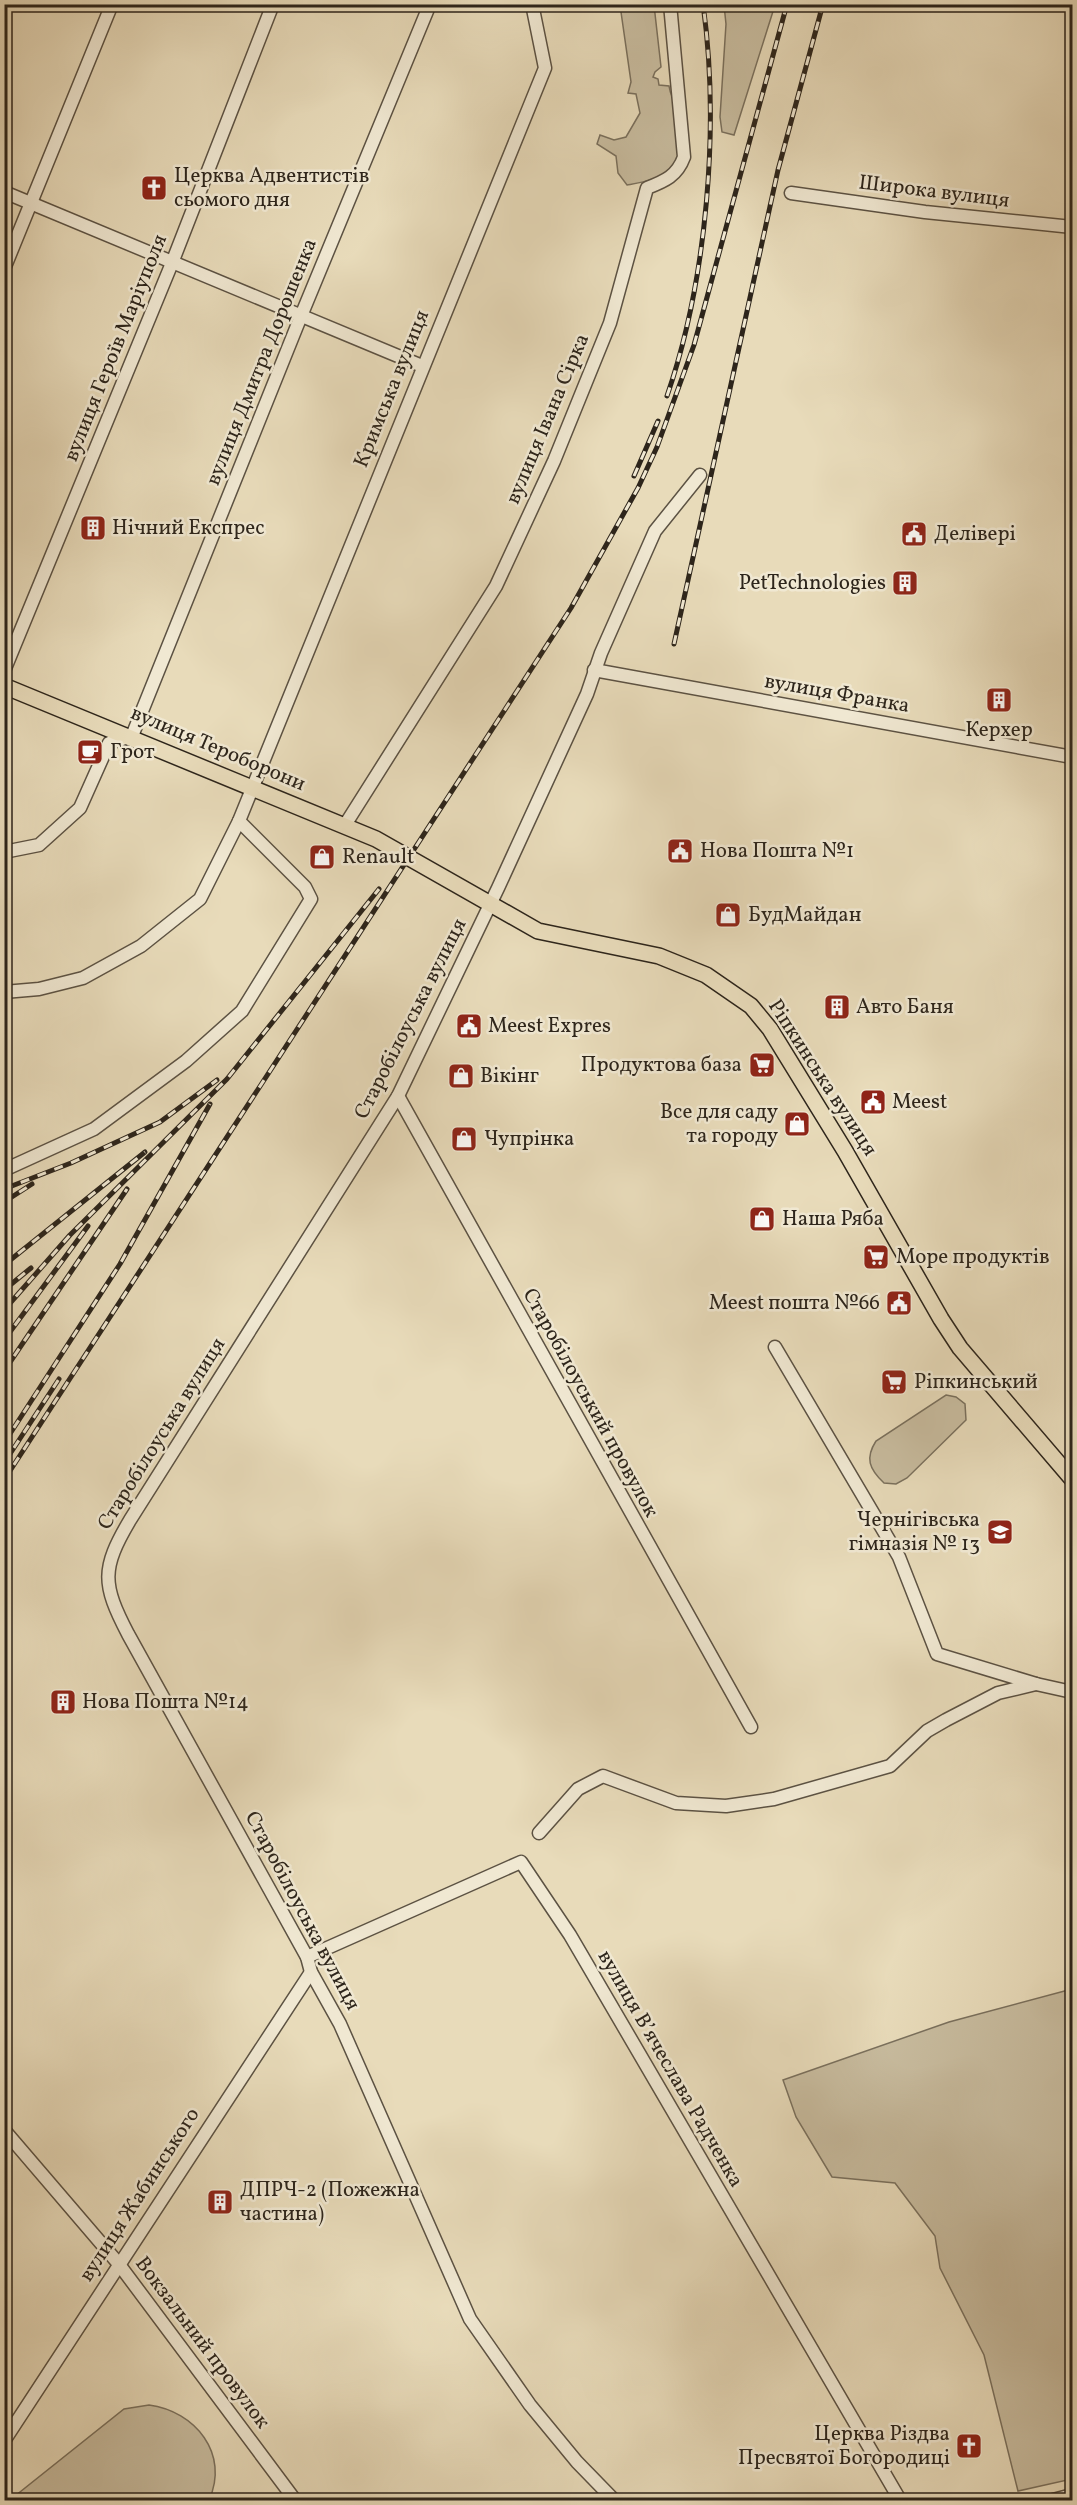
<svg xmlns="http://www.w3.org/2000/svg" width="1077" height="2505" font-family="Vollkorn,serif">
  <style>
    .green { fill: #c8bc9f; stroke: #7a705d; stroke-width: 1.5 }
    .lines { fill: none; stroke-linecap: round; stroke-linejoin: round }
    .minor-casing { stroke: #5c5243; stroke-width: 15 }
    .major-casing { stroke: #2d251b; stroke-width: 18 }
    .minor { stroke: #f0e8d2; stroke-width: 12 }
    .major { stroke: #e8dbba; stroke-width: 15 }
    .rail-casing { stroke: #2d251b; stroke-width: 5 }
    .rail { stroke: #f0e8d2; stroke-width: 3; stroke-dasharray: 9; stroke-linecap: butt }
    .labels { text-anchor: middle; dominant-baseline: central; stroke-width: 5; stroke-linejoin: round; paint-order: stroke }
    .poi-label { font-size: 21px; fill: #2d251b; stroke: #f0e8d2; text-anchor: start }
    .street-label { font-size: 21px; fill: #2d251b; stroke: #f0e8d2 }
  </style>
  <rect width="100%" height="100%" fill="#e8dbba"/>
  <filter id="stains"><feTurbulence type="fractalNoise" baseFrequency=".00333" numOctaves="4"/><feColorMatrix values="0 0 0 0 .2 0 0 0 0 .09 0 0 0 0 .02 0 0 0 .5 -.17"/></filter>
  <radialGradient id="worn" r=".72"><stop offset=".6" stop-color="#630" stop-opacity="0"/><stop offset="1" stop-color="#630" stop-opacity=".3"/></radialGradient>
  <g class="green">
    <path d="M620 5H654L661 67 655 72 653 77 658 79 659 85 669 86C670 95 674 99 676 107 681 124 685 162 667 173 658 180 638 183 627 185L618 173 616 156 597 144 600 135 614 140 626 137 640 113 636 94 628 93 631 82Z"/>
    <polygon points="724,5 775,5 734,135 722,132 720,117 726,24"/>
    <path d="M946 1395 956 1397 965 1404 966 1420 907 1478 896 1484 884 1483C869 1469 865 1458 876 1441Z"/>
    <polygon points="1072,1989 1072,2479 1018,2491 984,2355 940,2268 935,2236 895,2183 832,2177 796,2117 783,2080 949,2022"/>
    <path d="M149 2405C195 2411 230 2454 209 2500H10L124 2409Z"/>
  </g>
  <g class="lines">
    <defs>
      <g id="minor">
        <polyline points="4,192 422,366"/>
        <polyline points="791,193 925,212 1072,227"/>
        <polyline points="4,269 112,4"/>
        <polyline points="594,670 1072,757"/>
        <polyline points="4,671 172,263 273,4"/>
        <path d="M345 825 496 586 554 461 610 323 647 188C665 181 677 176 684 157L670 4"/>
        <polyline points="4,852 39,845 80,808 109,743 132,736 301,316 430,4"/>
        <polyline points="4,992 39,989 83,978 141,946 200,899 239,821 545,68 532,4"/>
        <polyline points="398,1096 751,1727"/>
        <polyline points="4,1170 94,1129 186,1061 242,1011 311,899 305,887 239,821"/>
        <polyline points="775,1347 899,1557 937,1654 1036,1684 1072,1692"/>
        <polyline points="539,1833 578,1789 603,1776 676,1803 726,1806 774,1799 890,1766 927,1731 946,1720 998,1693 1036,1684"/>
        <polyline points="307,1957 521,1862 570,1935 900,2500"/>
        <polyline points="4,2130 118,2263 295,2500"/>
        <polyline points="4,2441 311,1972"/>
        <path d="M614 2500 577 2462 530 2405 470 2319 340 2024 311 1972 307 1957 128 1634C102 1584 101 1569 130 1520L398 1096 498 888 587 694 601 653 655 531 700 475"/>
        <polyline points="1053,2500 1072,2495"/>
      </g>
      <polyline id="major" points="4,686 376,839 538,931 659,956 706,975 751,1006 770,1029 845,1151 941,1319 960,1348 1072,1479"/>
    </defs>
    <use href="#minor" class="minor-casing"/>
    <use href="#major" class="major-casing"/>
    <use href="#minor" class="minor"/>
    <use href="#major" class="major"/>
    <defs>
      <g id="rail">
        <path d="M667 396C707 280 720 126 703 4"/>
        <polyline points="634,476 658,421"/>
        <polyline points="674,644 778,170 823,4"/>
        <polyline points="4,1189 71,1163 160,1122 217,1080"/>
        <polyline points="4,1202 32,1184"/>
        <polyline points="4,1265 145,1152"/>
        <polyline points="4,1290 31,1268"/>
        <polyline points="4,1310 70,1235 227,1079 379,889"/>
        <polyline points="4,1340 88,1226"/>
        <polyline points="4,1371 127,1189"/>
        <polyline points="4,1443 120,1264 210,1104"/>
        <polyline points="4,1463 59,1379"/>
        <polyline points="4,1480 571,608 638,488 657,447 694,345 787,4"/>
      </g>
    </defs>
    <use href="#rail" class="rail-casing"/>
    <use href="#rail" class="rail"/>
  </g>
  <defs>
    <symbol id="church-square" viewBox="-11 -11 22 22"><rect x="-9" y="-9" width="18" height="18" rx="4" fill="#8f2418" stroke="#f0e8d2"/><path d="M-1.2-6h2.4v3.5h3.3v2.4h-3.3V6h-2.4V-.1h-3.3v-2.4h3.3Z" fill="#fff"/></symbol>
    <symbol id="building-square" viewBox="-11 -11 22 22"><rect x="-9" y="-9" width="18" height="18" rx="4" fill="#8f2418" stroke="#f0e8d2"/><path d="M-4-6H4V6H1V3H-1V6H-4ZM-2.5-4.3h1.7v1.8h-1.7ZM.8-4.3h1.7v1.8H.8ZM-2.5-1h1.7V.8h-1.7ZM.8-1h1.7V.8H.8Z" fill="#fff"/></symbol>
    <symbol id="civic-square" viewBox="-11 -11 22 22"><rect x="-9" y="-9" width="18" height="18" rx="4" fill="#8f2418" stroke="#f0e8d2"/><path d="M-.6-6.5H3V-4.5H.6V-3L4-1V1h2V6H-6V1h2V-1L-.6-3ZM-1.2 2.5V6h2.4V2.5Z" fill="#fff"/></symbol>
    <symbol id="cafe-square" viewBox="-11 -11 22 22"><rect x="-9" y="-9" width="18" height="18" rx="4" fill="#8f2418" stroke="#f0e8d2"/><path d="M-5.5-4.5H6V0H3Q3 3.5 0 3.5H-2.5Q-5.5 3.5-5.5 0ZM3-3.2v2h1.7v-2ZM-6 4.5H4V6H-6Z" fill="#fff"/></symbol>
    <symbol id="shop-square" viewBox="-11 -11 22 22"><rect x="-9" y="-9" width="18" height="18" rx="4" fill="#8f2418" stroke="#f0e8d2"/><path d="M-5-2.5h2.3a2.7 3.5 0 0 1 5.4 0H5L5.5 6h-11ZM-1.5-2.5h3a1.5 2.3 0 0 0-3 0Z" fill="#fff"/></symbol>
    <symbol id="supermarket-square" viewBox="-11 -11 22 22"><rect x="-9" y="-9" width="18" height="18" rx="4" fill="#8f2418" stroke="#f0e8d2"/><path d="M-6-5.5h2.5l.6 2H6L4.5 2H-2.5L-4.4-4H-6ZM-1.5 3.2a1.3 1.3 0 1 0 .1 0ZM3 3.2a1.3 1.3 0 1 0 .1 0Z" fill="#fff"/></symbol>
    <symbol id="school-square" viewBox="-11 -11 22 22"><rect x="-9" y="-9" width="18" height="18" rx="4" fill="#8f2418" stroke="#f0e8d2"/><path d="M0-5L7-2L0 1L-7-2ZM-4 1L0 2.5L4 1V4Q0 6-4 4Z" fill="#fff"/></symbol>
  </defs>
  <g fill-rule="evenodd">
    <use href="#church-square" x="139" y="173" width="30" height="30"/>
    <use href="#building-square" x="78" y="513" width="30" height="30"/>
    <use href="#civic-square" x="899" y="519" width="30" height="30"/>
    <use href="#building-square" x="890" y="568" width="30" height="30"/>
    <use href="#building-square" x="984" y="685" width="30" height="30"/>
    <use href="#cafe-square" x="75" y="737" width="30" height="30"/>
    <use href="#civic-square" x="665" y="836" width="30" height="30"/>
    <use href="#shop-square" x="307" y="842" width="30" height="30"/>
    <use href="#shop-square" x="713" y="900" width="30" height="30"/>
    <use href="#building-square" x="822" y="992" width="30" height="30"/>
    <use href="#civic-square" x="454" y="1011" width="30" height="30"/>
    <use href="#supermarket-square" x="747" y="1050" width="30" height="30"/>
    <use href="#shop-square" x="446" y="1061" width="30" height="30"/>
    <use href="#civic-square" x="858" y="1087" width="30" height="30"/>
    <use href="#shop-square" x="782" y="1109" width="30" height="30"/>
    <use href="#shop-square" x="449" y="1124" width="30" height="30"/>
    <use href="#shop-square" x="747" y="1204" width="30" height="30"/>
    <use href="#supermarket-square" x="861" y="1242" width="30" height="30"/>
    <use href="#civic-square" x="884" y="1288" width="30" height="30"/>
    <use href="#supermarket-square" x="879" y="1367" width="30" height="30"/>
    <use href="#school-square" x="985" y="1517" width="30" height="30"/>
    <use href="#building-square" x="48" y="1687" width="30" height="30"/>
    <use href="#building-square" x="205" y="2187" width="30" height="30"/>
    <use href="#church-square" x="954" y="2431" width="30" height="30"/>
  </g>
  <g class="labels">
    <g class="poi-label">
      <text x="174" y="176">Церква Адвентистів<tspan x="174" dy="24">сьомого дня</tspan></text>
      <text x="112" y="528">Нічний Експрес</text>
      <text x="934" y="534">Делівері</text>
      <text x="886" y="583" text-anchor="end">PetTechnologies</text>
      <text x="999" y="730" text-anchor="middle">Керхер</text>
      <text x="110" y="752">Грот</text>
      <text x="700" y="851">Нова Пошта №1</text>
      <text x="342" y="857">Renault</text>
      <text x="748" y="915">БудМайдан</text>
      <text x="856" y="1007">Авто Баня</text>
      <text x="488" y="1026">Meest Expres</text>
      <text x="742" y="1065" text-anchor="end">Продуктова база</text>
      <text x="480" y="1076">Вікінг</text>
      <text x="892" y="1102">Meest</text>
      <text x="778" y="1112" text-anchor="end">Все для саду<tspan x="778" dy="24">та городу</tspan></text>
      <text x="484" y="1139">Чупрінка</text>
      <text x="782" y="1219">Наша Ряба</text>
      <text x="896" y="1257">Море продуктів</text>
      <text x="880" y="1303" text-anchor="end">Meest пошта №66</text>
      <text x="914" y="1382">Ріпкинський</text>
      <text x="980" y="1520" text-anchor="end">Чернігівська<tspan x="980" dy="24">гімназія № 13</tspan></text>
      <text x="82" y="1702">Нова Пошта №14</text>
      <text x="240" y="2190">ДПРЧ-2 (Пожежна<tspan x="240" dy="24">частина)</tspan></text>
      <text x="950" y="2434" text-anchor="end">Церква Різдва<tspan x="950" dy="24">Пресвятої Богородиці</tspan></text>
    </g>
    <g class="street-label">
      <text transform="translate(934 192) rotate(7)">Широка вулиця</text>
      <text transform="translate(116 348) rotate(-68)">вулиця Героїв Маріуполя</text>
      <text transform="translate(262 362) rotate(-68)">вулиця Дмитра Дорошенка</text>
      <text transform="translate(392 389) rotate(-68)">Кримська вулиця</text>
      <text transform="translate(548 419) rotate(-67)">вулиця Івана Сірка</text>
      <text transform="translate(837 694) rotate(10)">вулиця Франка</text>
      <text transform="translate(218 749) rotate(23)">вулиця Тероборони</text>
      <text transform="translate(411 1019) rotate(-63)">Старобілоуська вулиця</text>
      <text transform="translate(822 1078) rotate(57)">Ріпкинська вулиця</text>
      <text transform="translate(590 1403) rotate(61)">Старобілоуський провулок</text>
      <text transform="translate(162 1434) rotate(-58)">Старобілоуська вулиця</text>
      <text transform="translate(302 1911) rotate(62)">Старобілоуська вулиця</text>
      <text transform="translate(670 2069) rotate(60)">вулиця Вʼячеслава Радченка</text>
      <text transform="translate(140 2195) rotate(-57)">вулиця Жабинського</text>
      <text transform="translate(202 2343) rotate(53)">Вокзальний провулок</text>
    </g>
  </g>
  <rect width="1077" height="2505" fill="none" stroke="#e8dbba" stroke-width="24"/>
  <rect x="6" y="6" width="1065" height="2493" fill="none" stroke="#2d251b" stroke-width="3"/>
  <rect x="12" y="12" width="1053" height="2481" fill="none" stroke="#2d251b" stroke-width="1.5"/>
  <rect width="100%" height="100%" filter="url(#stains)"/>
  <rect width="100%" height="100%" fill="url(#worn)"/>
</svg>
